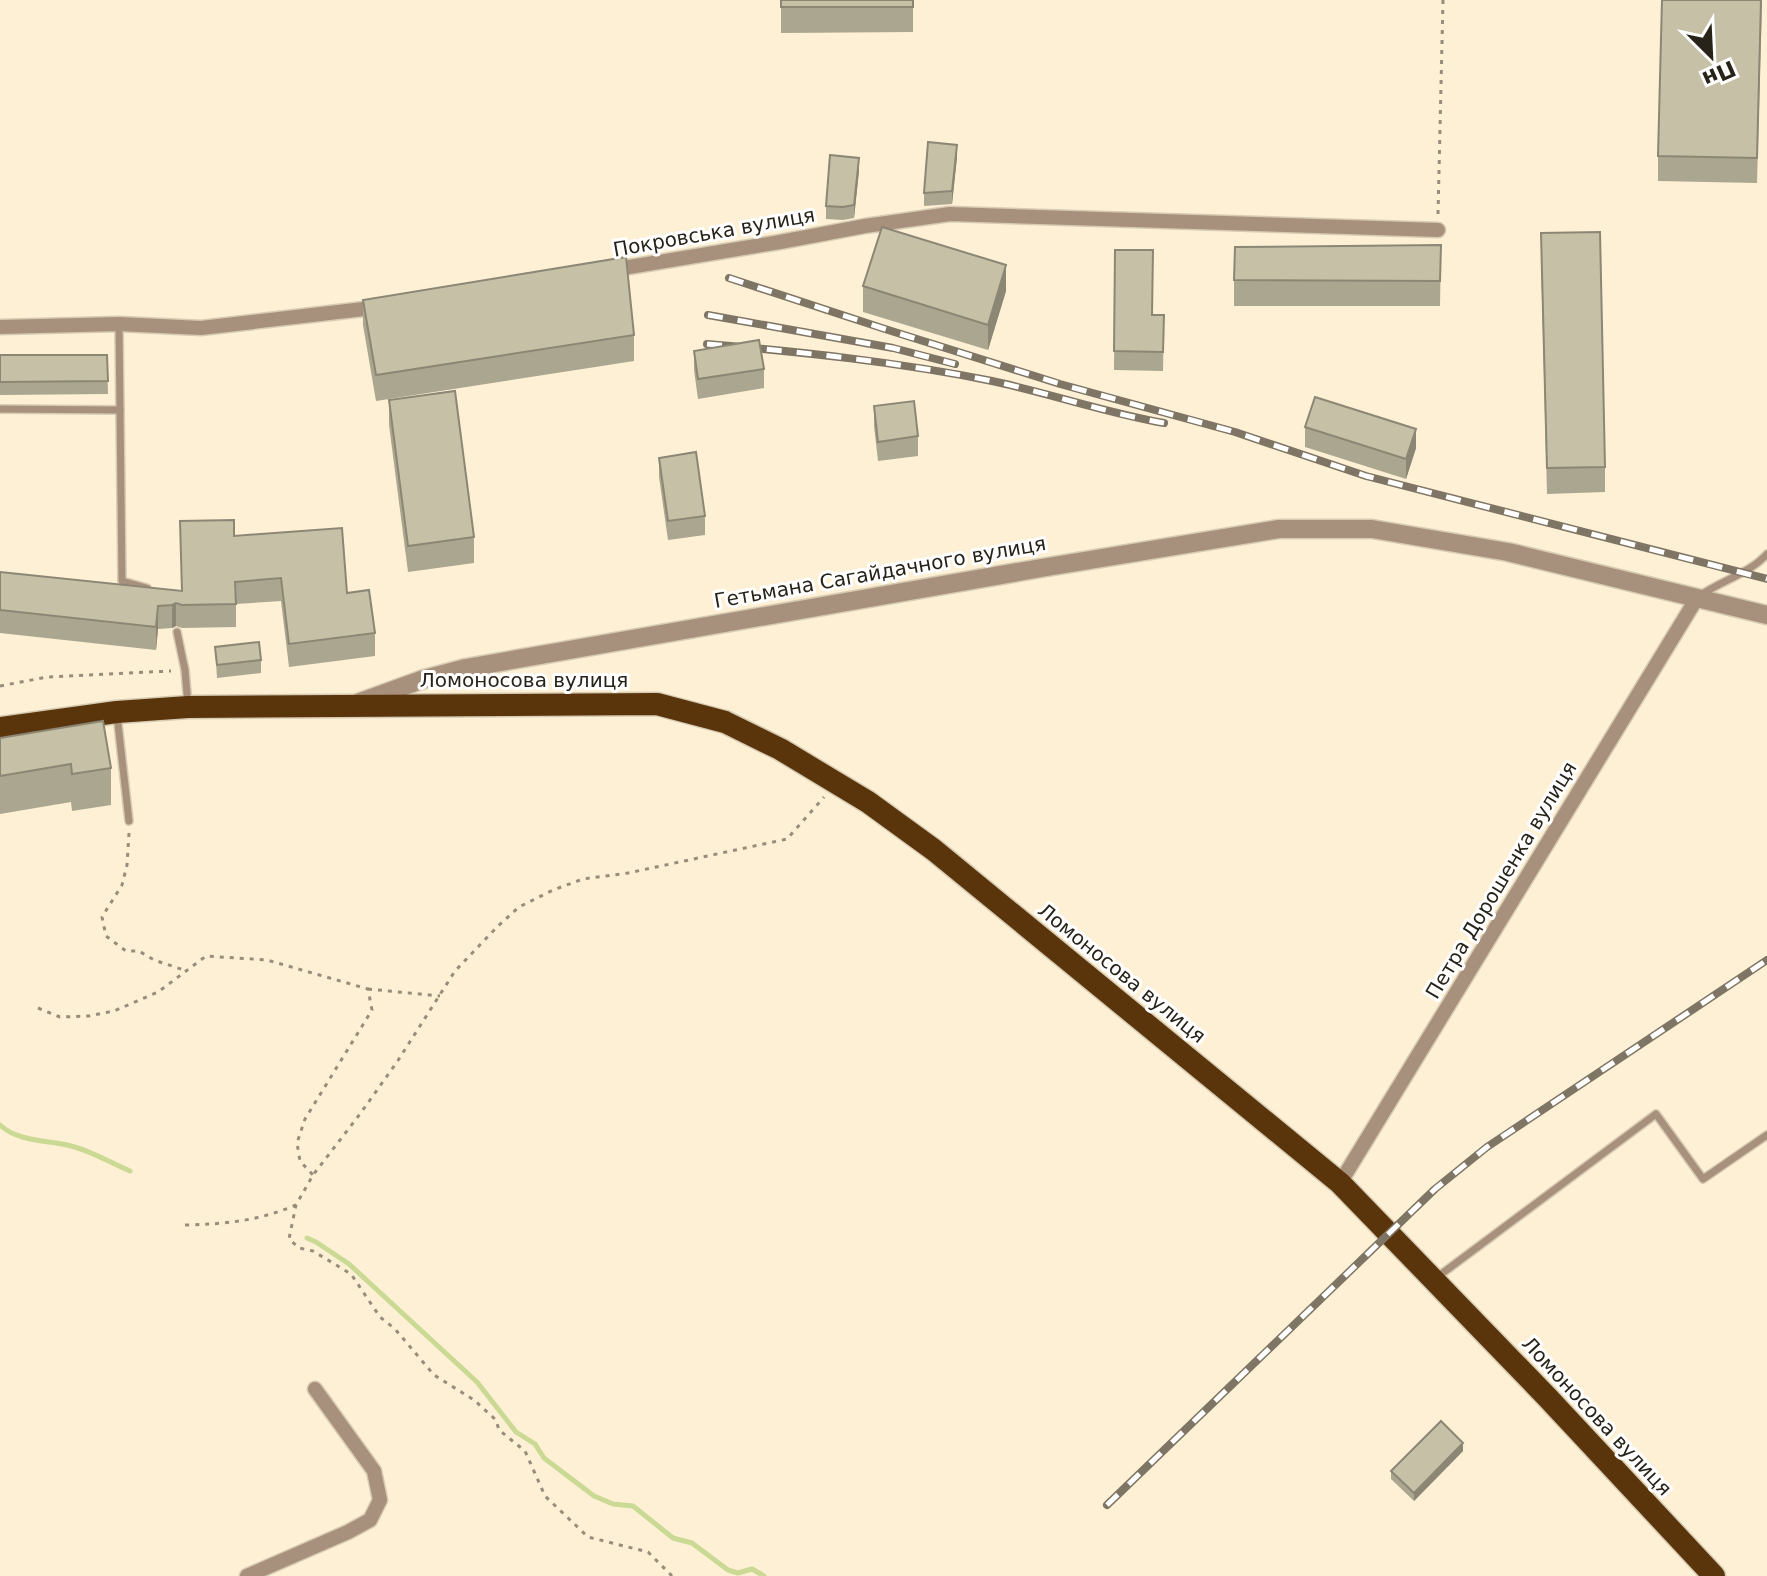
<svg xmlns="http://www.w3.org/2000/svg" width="1767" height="1576" font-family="'DejaVu Sans',sans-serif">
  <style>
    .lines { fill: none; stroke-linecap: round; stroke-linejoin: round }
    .stream { stroke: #cad993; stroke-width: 5 }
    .service-casing { stroke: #d7cbb3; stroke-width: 10 }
    .minor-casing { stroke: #d7cbb3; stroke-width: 17 }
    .tertiary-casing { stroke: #d7cbb3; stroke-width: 21 }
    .trunk-casing { stroke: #d7cbb3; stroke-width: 25 }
    .path { stroke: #968d7a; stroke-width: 3; stroke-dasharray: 4 6; stroke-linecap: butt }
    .service { stroke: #a8917c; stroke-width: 7 }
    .minor { stroke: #a8917c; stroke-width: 14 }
    .tertiary { stroke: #a8917c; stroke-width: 18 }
    .trunk { stroke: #5a350c; stroke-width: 22 }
    .rail-casing { stroke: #7e7564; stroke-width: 8 }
    .rail { stroke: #fff; stroke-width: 5; stroke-dasharray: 15; stroke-linecap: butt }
    .wall { fill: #aaa68f }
    .shaded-wall { fill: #8b8774 }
    .building { fill: #c6c1a6; stroke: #8b8774; stroke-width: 2 }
    .labels { text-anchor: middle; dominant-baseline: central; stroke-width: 6; stroke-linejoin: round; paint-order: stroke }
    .street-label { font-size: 20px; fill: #282319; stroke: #fff }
  </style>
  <rect width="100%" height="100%" fill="#fef0d5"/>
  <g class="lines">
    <g class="stream">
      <path d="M0 1125C18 1142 48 1140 71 1146 91 1151 111 1163 130 1171"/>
      <polyline points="307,1238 316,1242 349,1264 477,1382 516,1432 535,1444 544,1458 594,1496 613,1504 633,1506 673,1538 692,1543 728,1570 738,1573 752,1569 764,1576"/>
    </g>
    <defs>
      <g id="service">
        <polyline points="119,325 122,581 147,588"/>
        <polyline points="0,409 120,410"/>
        <path d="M1701 595C1723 580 1750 573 1767 554"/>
        <polyline points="177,632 185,670 188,705"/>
        <polyline points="117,715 129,821"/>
        <polyline points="1436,1278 1656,1114 1703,1179 1767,1135"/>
      </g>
      <g id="minor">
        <polyline points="611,270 780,242 865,226 950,214 1438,230"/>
        <polyline points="0,327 119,324 201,328 381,307"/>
        <polyline points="1340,1183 1697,598"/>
        <polyline points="247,1576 348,1532 370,1520 380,1500 374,1471 315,1389"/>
      </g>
      <polyline id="tertiary" points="355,704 421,680 466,668 1041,568 1279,529 1372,529 1508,552 1767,615"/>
      <polyline id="trunk" points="0,728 117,712 188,707 657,704 725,722 780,749 868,802 934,850 1340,1183 1548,1398 1714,1576"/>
    </defs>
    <use href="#service" class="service-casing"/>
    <use href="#minor" class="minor-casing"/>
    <use href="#tertiary" class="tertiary-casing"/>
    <use href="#trunk" class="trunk-casing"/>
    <g class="path">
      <polyline points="1438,214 1443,0"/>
      <polyline points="0,686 47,677 171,671"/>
      <polyline points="129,833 127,865 122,885 102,917 106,936 126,951 139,951 154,960 184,970"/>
      <polyline points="368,989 440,996"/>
      <polyline points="38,1008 60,1017 89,1016 114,1011 158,992 206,956 267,960 368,989 372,1010 305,1119 297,1143 300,1161 313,1175"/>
      <path d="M185 1225C226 1224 258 1221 296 1205"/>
      <polyline points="672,1576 648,1552 588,1537 545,1496 525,1451 499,1430 496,1420 474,1400 434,1375 395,1329 380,1317 351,1274 313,1251 299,1248 289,1239 296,1205 313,1175 360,1114 397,1062 455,971 498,926 519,907 553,890 583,879 628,873 787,839 824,797"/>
    </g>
    <use href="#service" class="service"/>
    <use href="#minor" class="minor"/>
    <use href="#tertiary" class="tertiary"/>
    <use href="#trunk" class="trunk"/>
    <defs>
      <g id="rail">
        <polyline points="729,278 885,329 1060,384 1235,432 1366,476 1767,579"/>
        <polyline points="708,315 893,348 955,364"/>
        <path d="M707 344C803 352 898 362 992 381 1049 393 1106 413 1164 423"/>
        <polyline points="1107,1505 1435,1189 1487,1147 1767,960"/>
      </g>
    </defs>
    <use href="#rail" class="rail-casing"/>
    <use href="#rail" class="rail"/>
  </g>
  <g class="wall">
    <polygon points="781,0 913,0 913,32 781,33"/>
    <polygon points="1762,0 1757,183 1658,181 1658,156"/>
    <polygon points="957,157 952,204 924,206 924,193"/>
    <polygon points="859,171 854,218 843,220 826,219 826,206"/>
    <polygon points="1441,245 1440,306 1234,306 1234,280"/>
    <polygon points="1115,250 1152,315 1164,315 1163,371 1114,370"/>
    <polygon points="1541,259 1605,467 1605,492 1547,494"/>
    <polygon points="863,286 1006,291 988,350 863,312"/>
    <polygon points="363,300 634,335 634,361 376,401 363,325"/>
    <polygon points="694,351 764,369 764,388 698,399 694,370"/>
    <polygon points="0,355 107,355 108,394 0,395"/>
    <polygon points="389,400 474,537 474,563 408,572 389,425"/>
    <polygon points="874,406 918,436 918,456 878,461 874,426"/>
    <polygon points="1305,427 1416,448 1406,479 1305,447"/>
    <polygon points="659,458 705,516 705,535 668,540 659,477"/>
    <polygon points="234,536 347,593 375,633 375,656 289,667 281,601 236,604 236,627 182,628 176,626 172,628 158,629 156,650 0,633 0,572 182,591"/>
    <polygon points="215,647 261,660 261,673 217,678"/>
    <polygon points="0,738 111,768 111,805 72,811 71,802 0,814"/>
    <polygon points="1463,1451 1414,1501 1391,1479 1391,1471"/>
  </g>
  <g class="shaded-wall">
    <polygon points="957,145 957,157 952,204 952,191"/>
    <polygon points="859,158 859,171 854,218 854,205"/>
    <polygon points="1006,265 1006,291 988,350 988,325"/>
    <polygon points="1416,429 1416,448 1406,479 1406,459"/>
    <polygon points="176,603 176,626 172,628 172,605"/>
    <polygon points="158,606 158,629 156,650 156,627"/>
    <polygon points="1463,1443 1463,1451 1414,1501 1414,1493"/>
  </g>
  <g class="building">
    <rect x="781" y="0" width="132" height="7"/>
    <polygon points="1662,0 1761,0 1757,158 1658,156"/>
    <polygon points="928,142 957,145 952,191 924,193"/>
    <polygon points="830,155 859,158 854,205 843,207 826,206"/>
    <polygon points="882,227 1006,265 988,325 863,286"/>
    <polygon points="1600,232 1605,467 1547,468 1541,233"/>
    <polygon points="1441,245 1440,281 1234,280 1235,247"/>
    <polygon points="1115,250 1153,250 1152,315 1164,315 1163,352 1114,351"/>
    <polygon points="626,257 634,335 376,375 363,300"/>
    <polygon points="759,340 764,369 698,379 694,351"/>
    <polygon points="0,355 107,355 108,381 0,382"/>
    <polygon points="455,391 474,537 408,546 389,400"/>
    <polygon points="1315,397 1416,429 1406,459 1305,427"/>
    <polygon points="914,401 918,436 878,442 874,406"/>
    <polygon points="696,452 705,516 668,521 659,458"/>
    <polygon points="234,520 234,536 342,528 347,593 369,590 375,633 289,644 281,578 235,582 236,604 182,605 176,603 172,605 158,606 156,627 0,610 0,572 182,591 180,521"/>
    <polygon points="259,642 261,660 217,665 215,647"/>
    <polygon points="103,721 111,768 72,774 71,764 0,776 0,738"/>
    <polygon points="1441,1421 1463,1443 1414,1493 1391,1471"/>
  </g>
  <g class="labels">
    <g class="street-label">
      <text transform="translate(714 232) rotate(-10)">Покровська вулиця</text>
      <text transform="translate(880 572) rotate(-10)">Гетьмана Сагайдачного вулиця</text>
      <text x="524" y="680">Ломоносова вулиця</text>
      <text transform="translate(1501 880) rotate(-59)">Петра Дорошенка вулиця</text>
      <text transform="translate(1122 973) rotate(39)">Ломоносова вулиця</text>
      <text transform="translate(1597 1416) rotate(47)">Ломоносова вулиця</text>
    </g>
  </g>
  <g transform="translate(1711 56) rotate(156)" stroke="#ffffff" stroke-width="6" paint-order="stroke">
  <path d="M0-6L14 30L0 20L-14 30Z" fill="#282319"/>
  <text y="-12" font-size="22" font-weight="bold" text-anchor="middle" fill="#282319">Пн</text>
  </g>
</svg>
